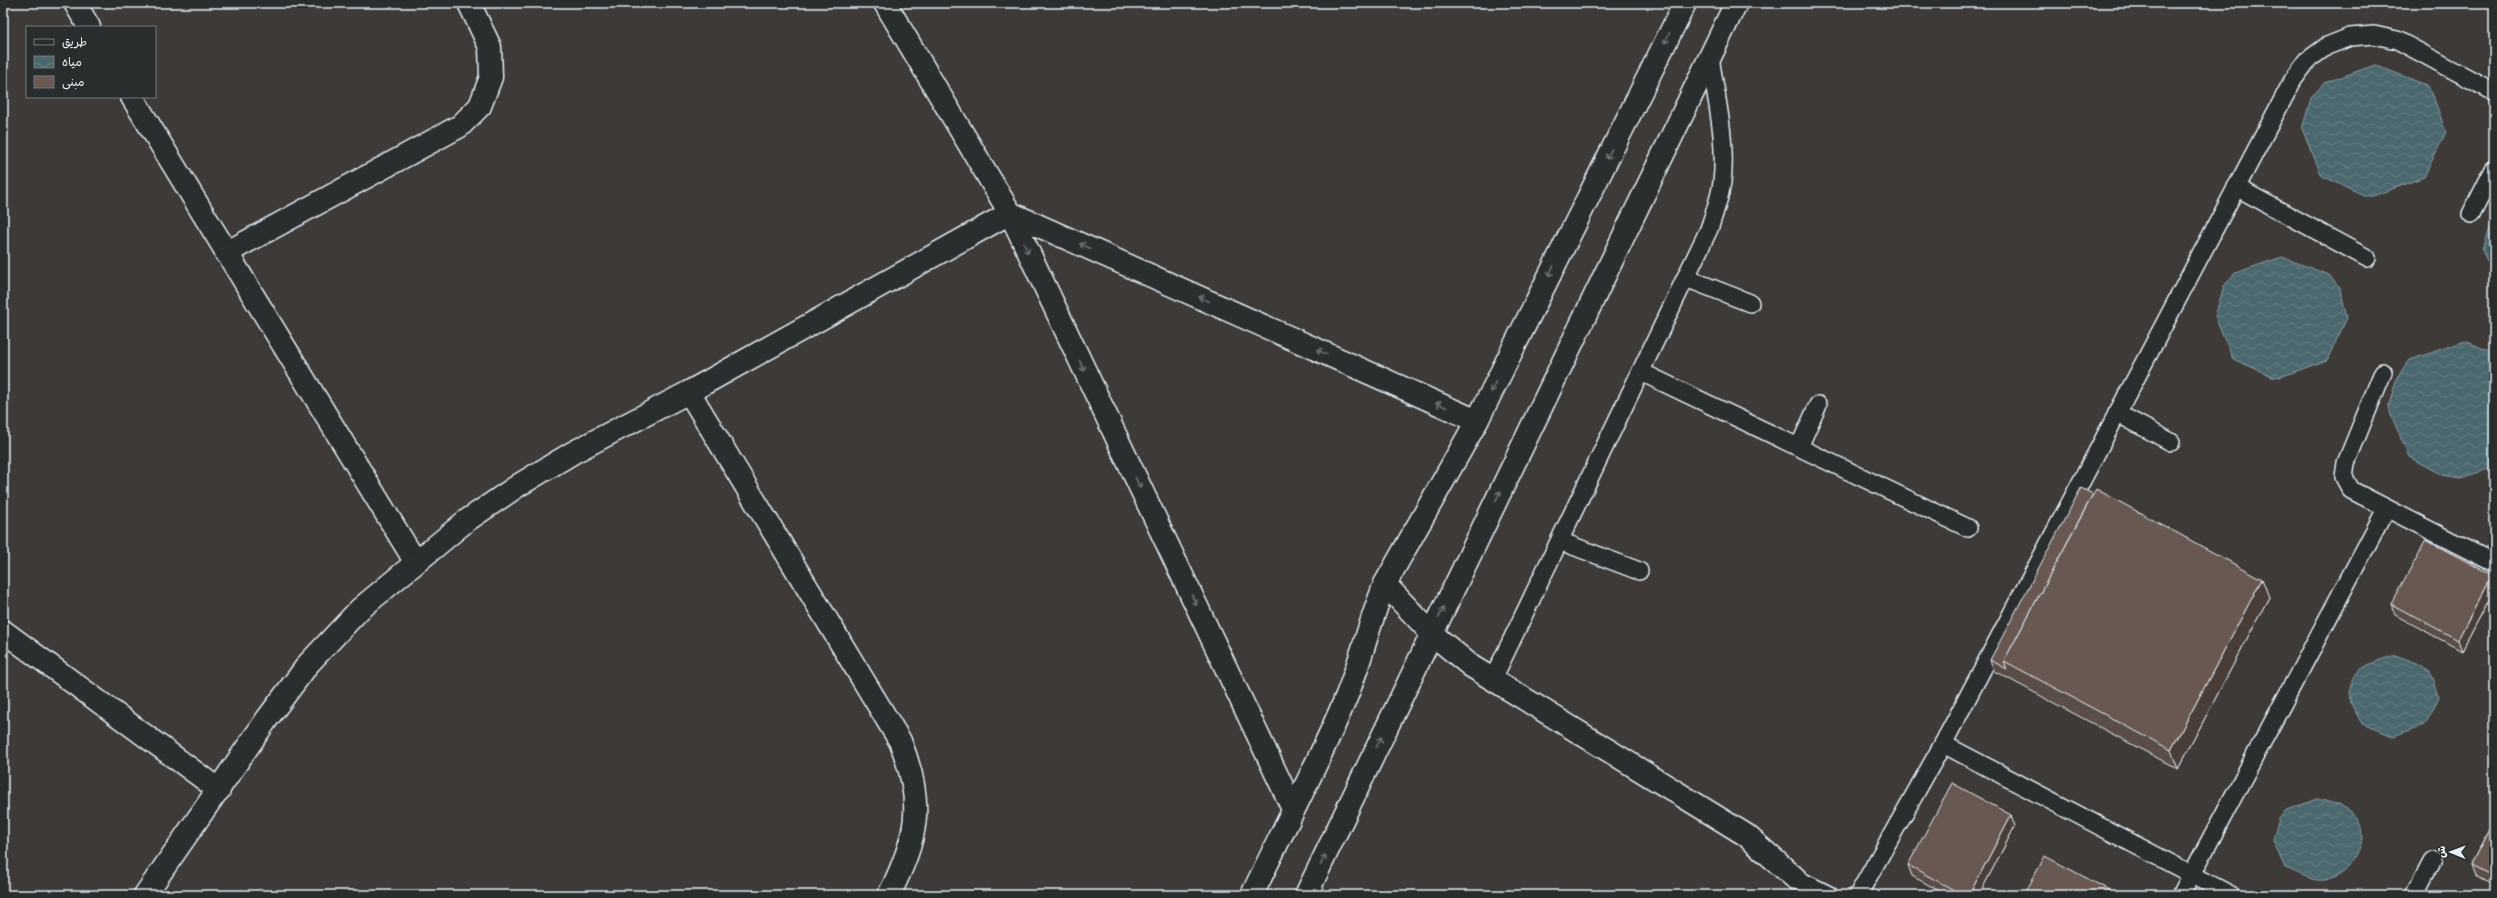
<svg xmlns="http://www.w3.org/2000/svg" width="2497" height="898" font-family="'Comic Neue','Playpen Sans Arabic',sans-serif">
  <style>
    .water { fill: url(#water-waves); stroke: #8a9ea5 }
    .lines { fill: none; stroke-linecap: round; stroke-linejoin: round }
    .lane-casing { stroke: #e8f1f8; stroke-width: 20 }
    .street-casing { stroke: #e8f1f8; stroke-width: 25 }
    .secondary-casing { stroke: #e8f1f8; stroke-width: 25 }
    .lane { stroke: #2a2d2e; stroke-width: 17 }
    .street { stroke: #2a2d2e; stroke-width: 22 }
    .secondary { stroke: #2a2d2e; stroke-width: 22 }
    .wall { fill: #5a4d46; stroke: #e8f1f8 }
    .shaded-wall { fill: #4a3e39; stroke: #e8f1f8 }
    .building { fill: #695951; stroke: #e8f1f8 }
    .oneway { stroke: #6c7275 }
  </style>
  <defs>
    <pattern id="water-waves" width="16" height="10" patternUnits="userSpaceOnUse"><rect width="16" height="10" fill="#4b676e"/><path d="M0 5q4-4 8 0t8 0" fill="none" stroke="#657d83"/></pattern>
  </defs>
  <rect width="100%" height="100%" fill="#3d3a38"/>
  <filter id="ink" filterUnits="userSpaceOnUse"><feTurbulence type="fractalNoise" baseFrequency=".025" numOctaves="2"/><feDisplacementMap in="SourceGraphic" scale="8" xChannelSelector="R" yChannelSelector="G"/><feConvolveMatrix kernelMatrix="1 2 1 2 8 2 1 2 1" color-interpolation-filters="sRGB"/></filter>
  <g filter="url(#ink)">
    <g class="water">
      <polygon points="2375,65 2426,85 2432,93 2446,132 2424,177 2373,196 2366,196 2322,176 2302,129 2311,98 2324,83"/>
      <polygon points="2494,213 2494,278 2482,249"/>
      <polygon points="2282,257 2329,275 2340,289 2347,318 2327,360 2280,377 2272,376 2233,359 2215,316 2224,286 2235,273"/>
      <polygon points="2465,341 2494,353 2494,467 2462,478 2442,475 2409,457 2388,408 2397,377 2410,360"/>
      <path d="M2395 655C2426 667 2430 662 2439 697L2425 725 2393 736 2362 724C2358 716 2350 704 2349 695 2347 668 2375 662 2395 655Z"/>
      <path d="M2318 799C2328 802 2342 805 2350 811 2379 833 2350 884 2317 880 2307 879 2295 871 2285 868L2273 839 2279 819 2286 810Z"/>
    </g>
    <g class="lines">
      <defs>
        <g id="lane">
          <polyline points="2236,187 2367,258"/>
          <polyline points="2471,214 2494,169"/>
          <polyline points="1686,278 1750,303"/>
          <polyline points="1641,372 1968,528"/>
          <polyline points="2383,372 2346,463 2344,477 2351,490 2494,563"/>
          <polyline points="2117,413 2171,442"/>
          <polyline points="1799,447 1818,405"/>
          <polyline points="1560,541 1639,571"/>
          <path d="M1492 681 1709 229C1714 214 1720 198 1722 182 1727 141 1716 98 1710 57"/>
          <polyline points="1943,744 2231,895"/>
          <polyline points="1795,878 1829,895"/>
          <polyline points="1858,895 1943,744 2293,80 2308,60 2327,46 2350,37 2374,35 2397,40 2494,92"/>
          <polyline points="2181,895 2386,509"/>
          <polyline points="2414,895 2432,861"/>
        </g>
        <g id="street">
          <polyline points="75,3 89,27"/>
          <polyline points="885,3 1010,213 1293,809"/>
          <polyline points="132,97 415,561"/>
          <polyline points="1010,213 1477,421"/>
          <polyline points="226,253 460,126 480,106 491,77 490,47 469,3"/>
          <path d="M689 392 900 741C925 803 918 837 889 895"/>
          <polyline points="1385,584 1431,633 1471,666 1746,835 1795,878"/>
          <polyline points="3,631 219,790"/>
          <polyline points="145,895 267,719 309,663 360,609 466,521 519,485 574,452 689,392 1010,213"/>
        </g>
        <g id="secondary">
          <path d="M1252 895C1283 830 1317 766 1345 700 1361 662 1369 622 1385 584L1477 421 1685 3"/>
          <polyline points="1306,895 1736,3"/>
        </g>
      </defs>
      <use href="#lane" class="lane-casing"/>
      <use href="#street" class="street-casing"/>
      <use href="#secondary" class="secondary-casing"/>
      <use href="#lane" class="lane"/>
      <use href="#street" class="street"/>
      <use href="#secondary" class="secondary"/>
    </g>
    <g class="wall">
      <polygon points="2492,575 2494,581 2494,590 2462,651 2395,615 2391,604"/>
      <polygon points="2269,597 2178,769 1994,671 1990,660"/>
      <polygon points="2494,820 2494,885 2475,875 2471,864"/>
      <polygon points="2015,826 1979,895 1947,895 1912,876 1908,865"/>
    </g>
    <g class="shaded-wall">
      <polygon points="2492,575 2494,581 2494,590 2462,651 2458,640"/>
      <polygon points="2262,579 2269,597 2178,769 2171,750"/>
      <polygon points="2011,815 2015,826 1979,895 1969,895"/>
      <polygon points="2109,890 2111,895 2106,895"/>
    </g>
    <g class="building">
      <polygon points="2081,488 2093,494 2004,661 2007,669 1990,660"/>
      <polygon points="2096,489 2262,579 2171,750 2004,661"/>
      <polygon points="2426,540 2492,575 2458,640 2391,604"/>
      <polygon points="1952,783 2011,815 1969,895 1963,895 1908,865"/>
      <polygon points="2494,820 2494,876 2471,864"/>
      <polygon points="2045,856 2109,890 2106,895 2024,895"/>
    </g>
    <defs><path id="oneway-shaft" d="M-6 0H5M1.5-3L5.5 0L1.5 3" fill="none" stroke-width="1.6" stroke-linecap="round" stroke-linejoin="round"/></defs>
    <g class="oneway">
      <use href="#oneway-shaft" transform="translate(1667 38) rotate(116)"/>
      <use href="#oneway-shaft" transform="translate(1609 154) rotate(116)"/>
      <use href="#oneway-shaft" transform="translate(1085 246) rotate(-156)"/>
      <use href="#oneway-shaft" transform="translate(1026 248) rotate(65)"/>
      <use href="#oneway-shaft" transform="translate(1551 271) rotate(116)"/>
      <use href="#oneway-shaft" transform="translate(1204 299) rotate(-156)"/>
      <use href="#oneway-shaft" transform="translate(1322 352) rotate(-156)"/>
      <use href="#oneway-shaft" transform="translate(1082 366) rotate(65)"/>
      <use href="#oneway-shaft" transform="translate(1493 387) rotate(116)"/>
      <use href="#oneway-shaft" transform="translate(1441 405) rotate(-156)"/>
      <use href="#oneway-shaft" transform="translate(1138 483) rotate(65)"/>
      <use href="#oneway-shaft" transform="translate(1498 496) rotate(-64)"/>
      <use href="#oneway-shaft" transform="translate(1194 600) rotate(65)"/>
      <use href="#oneway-shaft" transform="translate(1441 613) rotate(-64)"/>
      <use href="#oneway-shaft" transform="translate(1379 742) rotate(-64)"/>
      <use href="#oneway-shaft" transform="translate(1323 860) rotate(-64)"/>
    </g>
  </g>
  <rect width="2497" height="898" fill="none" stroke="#2a2d2e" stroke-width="16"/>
  <rect x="8" y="8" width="2481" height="882" fill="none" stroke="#e8f1f8" stroke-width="1.5" filter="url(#ink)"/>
  <rect x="26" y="26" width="130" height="72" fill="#2a2d2e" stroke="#767b7f"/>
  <rect x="34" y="39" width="20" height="6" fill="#2a2d2e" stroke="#767b7f"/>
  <text x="62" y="46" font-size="12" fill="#e8f1f8">طريق</text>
  <rect x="34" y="56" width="20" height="12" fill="url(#water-waves)" stroke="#767b7f"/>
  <text x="62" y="66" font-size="12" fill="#e8f1f8">مياه</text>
  <rect x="34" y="76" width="20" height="12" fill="#695951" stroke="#767b7f"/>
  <text x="62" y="86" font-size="12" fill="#e8f1f8">مبنى</text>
  <g transform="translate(2451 852) rotate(271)" stroke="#2a2d2e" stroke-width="3" paint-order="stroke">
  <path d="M0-3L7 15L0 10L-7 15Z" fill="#e8f1f8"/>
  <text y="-6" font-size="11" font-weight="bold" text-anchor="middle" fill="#e8f1f8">ش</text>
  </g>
</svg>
